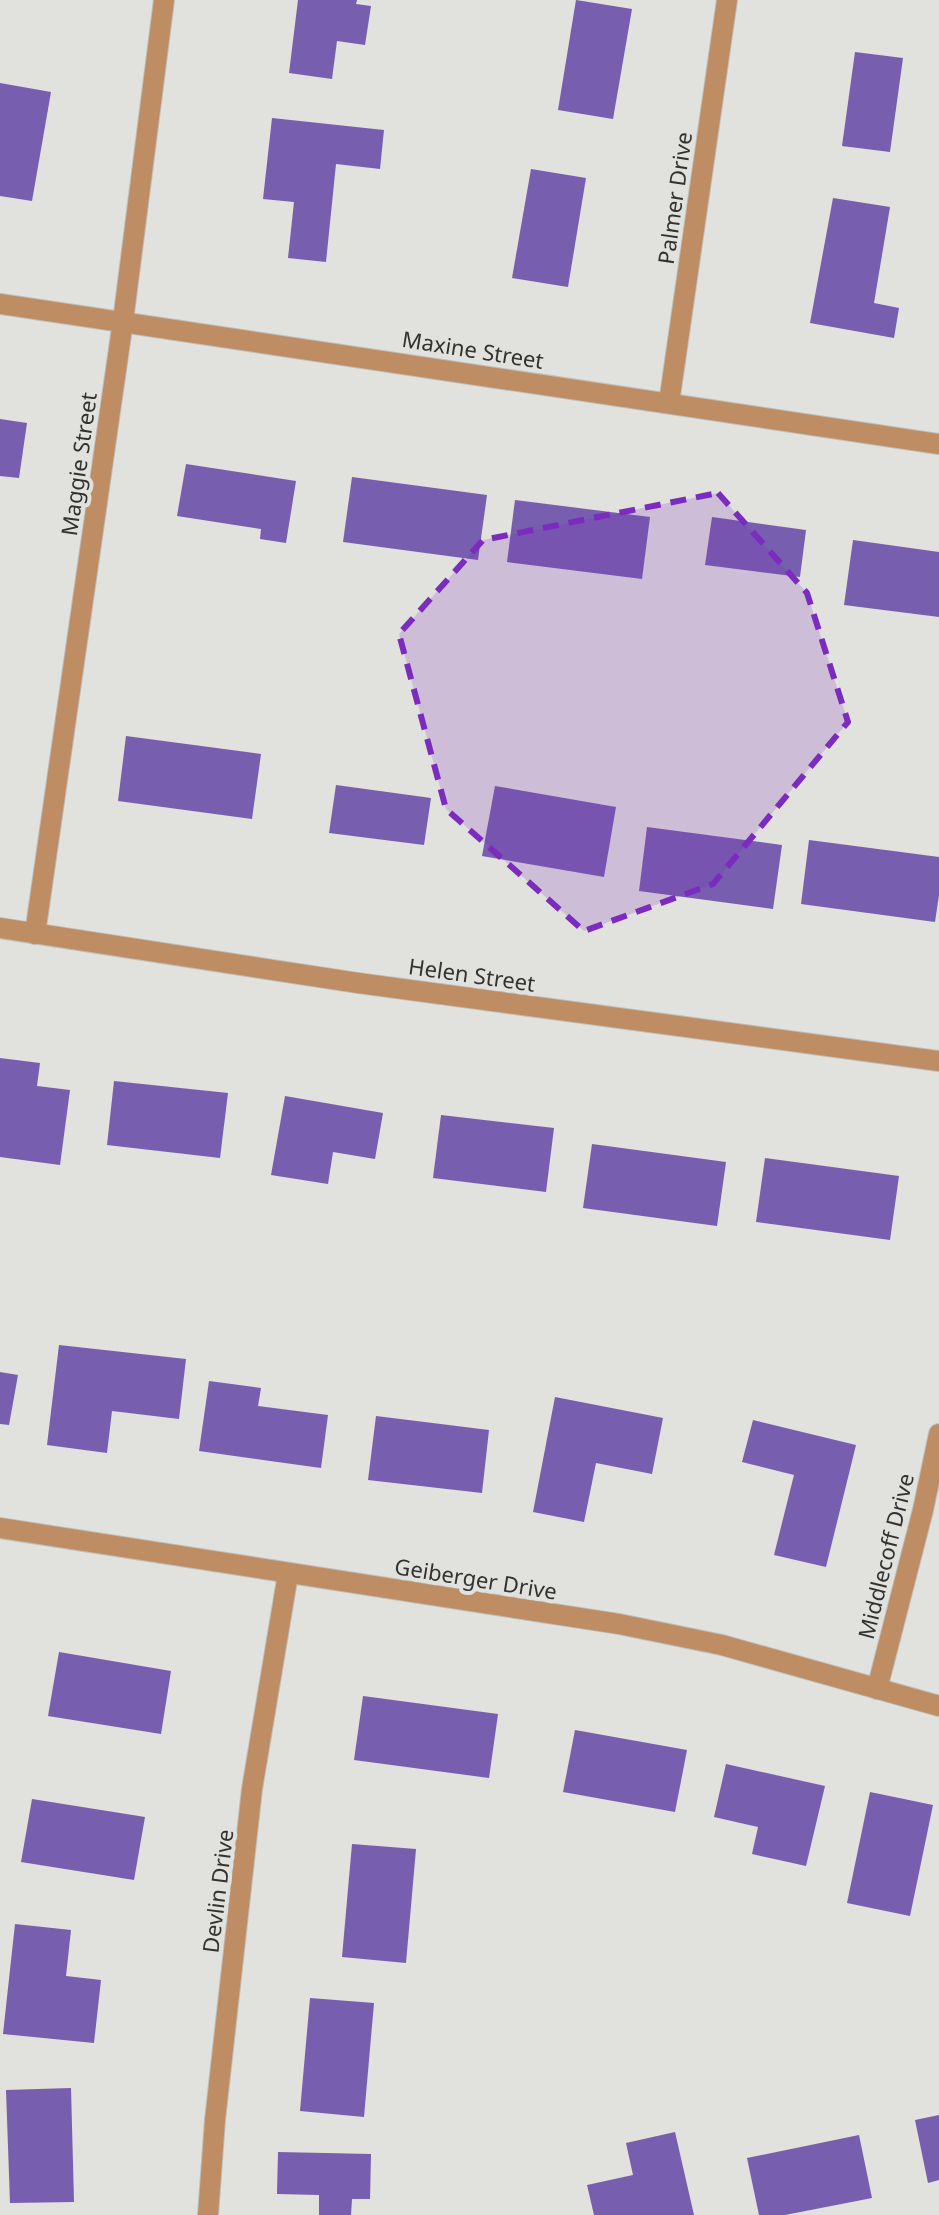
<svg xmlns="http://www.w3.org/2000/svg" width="939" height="2215" font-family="'Noto Sans',sans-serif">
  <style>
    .building { fill: #775eae }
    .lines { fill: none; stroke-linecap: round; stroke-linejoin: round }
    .minor-casing { stroke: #bebebb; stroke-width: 22 }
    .minor { stroke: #bf8d64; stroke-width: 20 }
    .marked { fill: #7b2cbf; fill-opacity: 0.2; stroke: #7b2cbf; stroke-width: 6; stroke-dasharray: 16 10; stroke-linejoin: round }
    .labels { text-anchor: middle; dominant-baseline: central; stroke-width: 8; stroke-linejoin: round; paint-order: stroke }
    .street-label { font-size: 22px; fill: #333231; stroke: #e1e1dd }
  </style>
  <rect width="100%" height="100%" fill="#e1e1dd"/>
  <g class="building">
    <polygon points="298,0 357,0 356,4 371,6 365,45 337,41 332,79 289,73"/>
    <polygon points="576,0 632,9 613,119 558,110"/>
    <polygon points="855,52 903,58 890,152 842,146"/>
    <polygon points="0,83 51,92 32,201 0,196"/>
    <polygon points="272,118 384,130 380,169 336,164 326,262 288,258 294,202 263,199"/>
    <polygon points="531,169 586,178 568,287 512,278"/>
    <polygon points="833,198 890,207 874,303 899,308 894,338 810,323"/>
    <polygon points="0,419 27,423 19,478 0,476"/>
    <polygon points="186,464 296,481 286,543 260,539 261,529 177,516"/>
    <polygon points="352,477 487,495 478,560 343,542"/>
    <polygon points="515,500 650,517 642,579 507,562"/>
    <polygon points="712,517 806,530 800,577 705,565"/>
    <polygon points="853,540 939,552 939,617 844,605"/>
    <polygon points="126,736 261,754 252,819 118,801"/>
    <polygon points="336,785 431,798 424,845 329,833"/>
    <polygon points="495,786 616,807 604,877 482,856"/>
    <polygon points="647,827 782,845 773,909 639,891"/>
    <polygon points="809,840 939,857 939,895 935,922 801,904"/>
    <polygon points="0,1058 40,1063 37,1086 70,1090 60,1165 0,1157"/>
    <polygon points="114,1081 228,1093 220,1158 107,1145"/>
    <polygon points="285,1096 383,1113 375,1159 333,1152 328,1184 271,1175"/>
    <polygon points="441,1115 554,1128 546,1192 433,1178"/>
    <polygon points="592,1144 726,1162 717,1226 583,1208"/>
    <polygon points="765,1158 899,1176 890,1240 756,1222"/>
    <polygon points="59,1345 186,1359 179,1419 112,1411 107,1453 47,1445"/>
    <polygon points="0,1372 18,1375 9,1425 0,1424"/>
    <polygon points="209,1381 261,1388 258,1406 328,1415 321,1468 199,1451"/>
    <polygon points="555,1397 663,1418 652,1474 596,1463 584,1522 533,1512"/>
    <polygon points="376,1416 489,1430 482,1493 368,1480"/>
    <polygon points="753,1420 856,1445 826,1567 774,1555 794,1475 742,1462"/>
    <polygon points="59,1652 171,1671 161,1734 48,1716"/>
    <polygon points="363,1696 498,1714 489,1778 354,1760"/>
    <polygon points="575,1730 687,1750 675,1812 563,1792"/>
    <polygon points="726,1764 825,1786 806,1866 752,1854 758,1827 714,1817"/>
    <polygon points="870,1792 933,1805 910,1916 847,1903"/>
    <polygon points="32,1799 145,1817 134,1880 21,1862"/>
    <polygon points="352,1844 416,1849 406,1963 342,1957"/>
    <polygon points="15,1924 71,1930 66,1976 101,1980 94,2043 3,2034"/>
    <polygon points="310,1998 374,2003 364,2117 300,2111"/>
    <polygon points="71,2088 74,2202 10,2203 6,2090"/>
    <polygon points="939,2115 939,2180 928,2183 915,2120"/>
    <polygon points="675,2132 694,2215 594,2215 587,2185 633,2175 626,2143"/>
    <polygon points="859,2135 872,2198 785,2215 759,2215 747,2158"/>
    <polygon points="278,2152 371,2154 370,2199 352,2199 351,2215 319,2215 319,2195 277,2194"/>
  </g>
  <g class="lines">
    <defs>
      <g id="minor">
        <polyline points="0,304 939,444"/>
        <polyline points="669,403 727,0"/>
        <polyline points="0,928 358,983 939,1061"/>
        <polyline points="35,934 123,321 164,0"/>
        <polyline points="0,1528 619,1624 722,1645 939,1706"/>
        <polyline points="877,1689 923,1510 939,1434"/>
        <polyline points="208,2215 215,2120 252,1789 288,1574"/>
      </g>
    </defs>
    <use href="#minor" class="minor-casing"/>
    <use href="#minor" class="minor"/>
  </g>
  <path class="marked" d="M718 493 807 593 848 722 713 884 584 931 446 809 399 634 483 540Z"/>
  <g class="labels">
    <g class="street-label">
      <text transform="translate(674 198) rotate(-82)">Palmer Drive</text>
      <text transform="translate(473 349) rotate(9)">Maxine Street</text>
      <text transform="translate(78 464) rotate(-82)">Maggie Street</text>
      <text transform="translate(472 974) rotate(8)">Helen Street</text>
      <text transform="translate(885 1556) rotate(-76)">Middlecoff Drive</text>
      <text transform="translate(476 1578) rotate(9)">Geiberger Drive</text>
      <text transform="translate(217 1891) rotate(-83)">Devlin Drive</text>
    </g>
  </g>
</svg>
